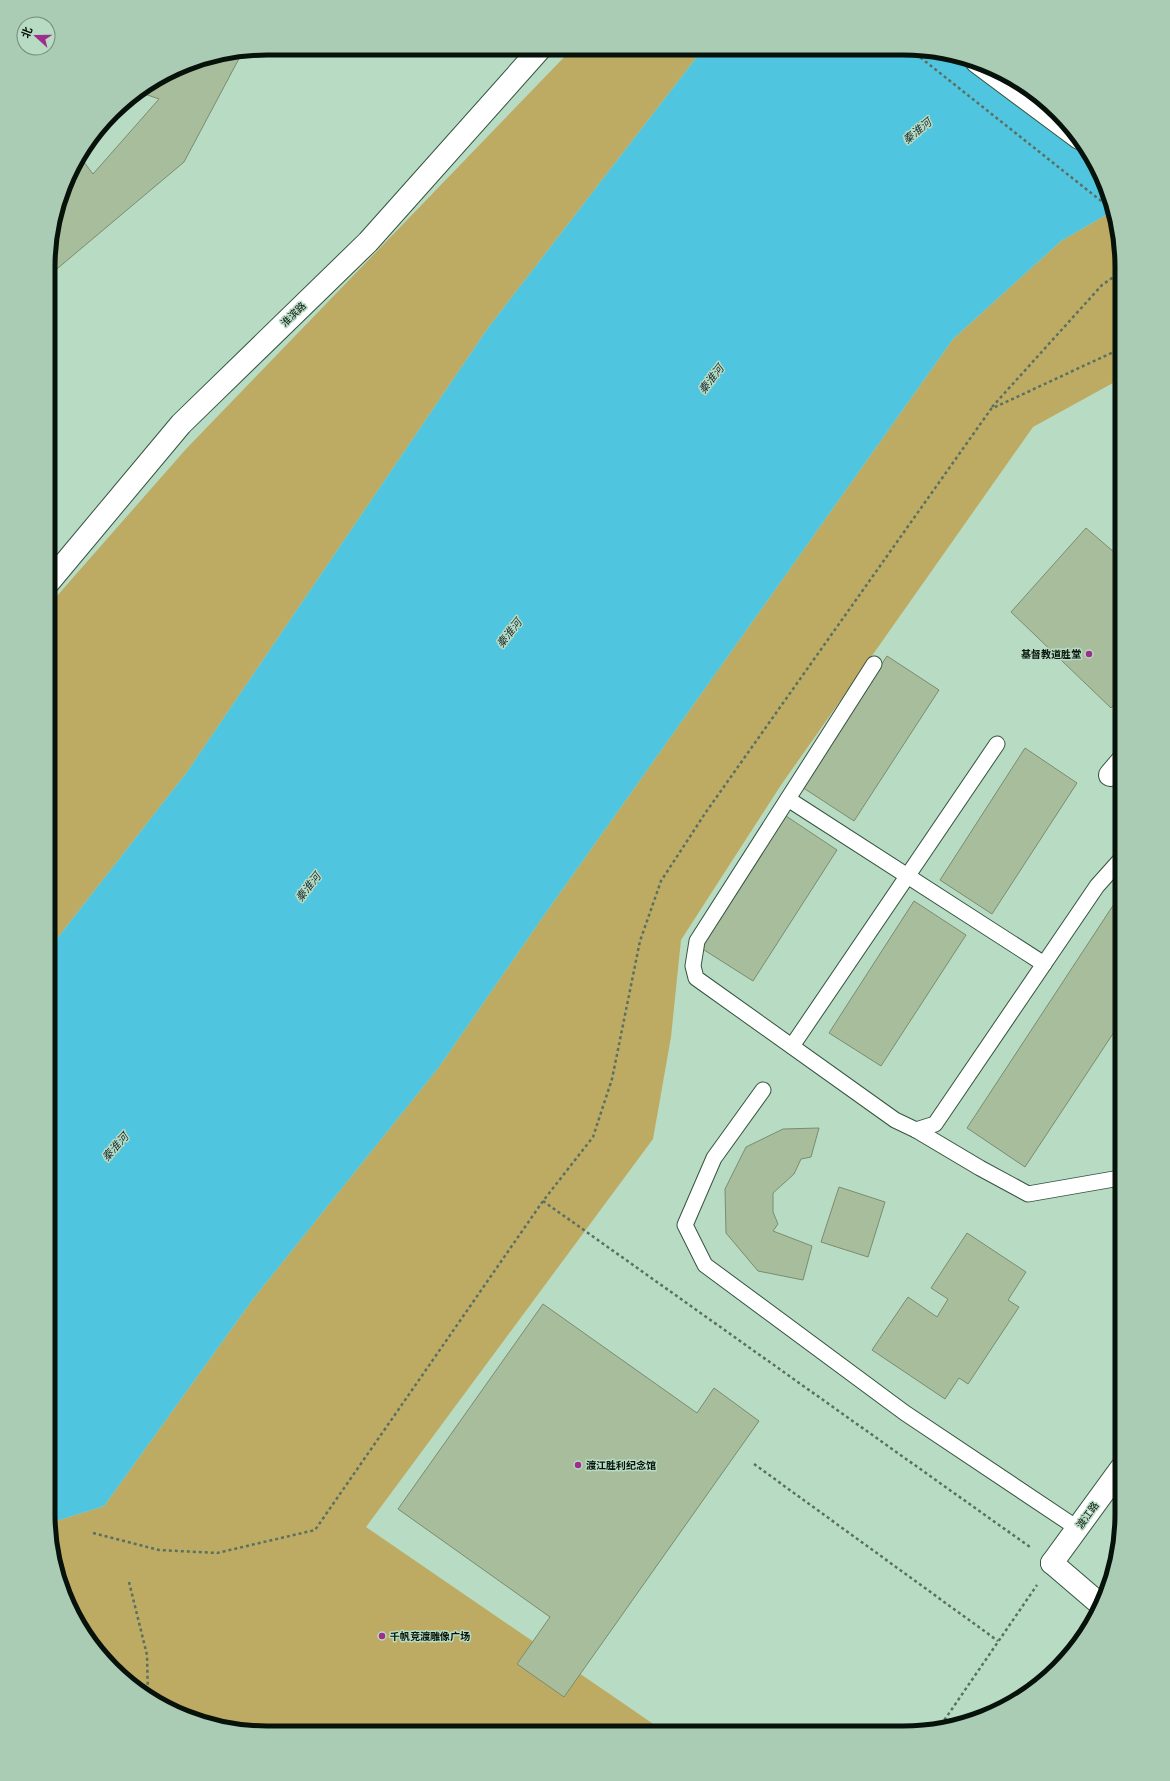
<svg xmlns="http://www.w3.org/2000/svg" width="1170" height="1781" font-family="Inter,'Noto Sans SC',sans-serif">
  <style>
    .green { fill: #beab63 }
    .water { fill: #50c5df }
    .building { fill: #a7bd9c; stroke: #798d6f }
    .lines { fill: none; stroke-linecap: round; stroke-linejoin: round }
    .lane-casing { stroke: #34543f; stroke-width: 17 }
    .street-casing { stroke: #34543f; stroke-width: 24 }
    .secondary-casing { stroke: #34543f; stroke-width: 24 }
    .highway-casing { stroke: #34543f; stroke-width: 24 }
    .path { stroke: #5a7061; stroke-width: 2.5; stroke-dasharray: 3 3; stroke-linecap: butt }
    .lane { stroke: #fff; stroke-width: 15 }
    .street { stroke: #fff; stroke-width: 22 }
    .secondary { stroke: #fff; stroke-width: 22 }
    .highway { stroke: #fff; stroke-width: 22 }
    .poi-dot { fill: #9e2e8d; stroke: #b8dbc3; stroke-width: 1.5 }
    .labels { text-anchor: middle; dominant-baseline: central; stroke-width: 3; stroke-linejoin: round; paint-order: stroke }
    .street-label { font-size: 10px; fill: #06120a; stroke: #b8dbc3 }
    .poi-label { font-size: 10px; font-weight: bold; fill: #06120a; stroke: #b8dbc3; text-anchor: start }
    .water-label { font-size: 11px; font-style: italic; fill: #182d32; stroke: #b8dbc3 }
    .rim { fill: none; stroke: #06120a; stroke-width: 5 }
  </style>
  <rect width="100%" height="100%" fill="#b8dbc3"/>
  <g class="green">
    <polygon points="572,49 703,49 488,328 187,772 49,949 49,605 186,449"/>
    <polygon points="1111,212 1122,267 1122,378 1033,427 781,785 681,940 671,1037 653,1139 366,1527 665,1732 239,1731 183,1716 134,1688 93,1647 65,1598 50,1523 104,1506 253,1299 439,1067 540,921 953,339 1061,241"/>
  </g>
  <polygon class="water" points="703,49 932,50 987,65 1077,134 1105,183 1111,212 1061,241 953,339 540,921 439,1067 253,1299 104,1506 50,1523 48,1514 49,949 187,772 488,328"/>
  <g class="building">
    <polygon points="242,53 184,162 58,268 50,272 50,239 71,170 80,157 93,174 159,99 139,92 183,65"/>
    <polygon points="1086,528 1122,559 1122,697 1111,708 1011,612"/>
    <polygon points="887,656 939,690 854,821 802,787"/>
    <polygon points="1025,748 1077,783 992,914 940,880"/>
    <polygon points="786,816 837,850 753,981 701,948"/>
    <polygon points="914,901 966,935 881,1066 829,1033"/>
    <polygon points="1116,901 1122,905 1122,1020 1025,1167 967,1128"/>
    <polygon points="819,1128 811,1157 801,1159 794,1174 773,1193 773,1212 778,1224 773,1231 812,1246 803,1280 758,1271 726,1233 725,1189 746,1147 783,1129"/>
    <polygon points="839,1187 885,1202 868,1257 821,1242"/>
    <polygon points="967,1233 1026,1272 1008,1300 1019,1307 968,1384 959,1378 945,1399 872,1350 908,1297 937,1317 948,1299 931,1288"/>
    <polygon points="543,1304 697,1413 714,1388 759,1421 564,1697 517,1664 550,1617 398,1509"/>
  </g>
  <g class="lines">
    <defs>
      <g id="lane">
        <polyline points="874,664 697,941 693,966 696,978 895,1120 916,1130 935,1124 1097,886 1122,858"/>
        <polyline points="788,799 1044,964"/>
        <polyline points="792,1046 997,744"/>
        <polyline points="763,1090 714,1158 685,1225 705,1265 905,1413 1077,1528"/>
        <polyline points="916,1130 980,1168 1028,1194 1114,1179 1122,1183"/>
      </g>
      <g id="street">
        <polyline points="1110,775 1122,761"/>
        <polyline points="1052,1563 1101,1605"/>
      </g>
      <g id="secondary">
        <polyline points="49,582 181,424 368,242 540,49"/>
        <polyline points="1052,1563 1122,1467"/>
      </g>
      <polyline id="highway" points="977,62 1079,138"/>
    </defs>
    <use href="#lane" class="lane-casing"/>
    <use href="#street" class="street-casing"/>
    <use href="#secondary" class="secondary-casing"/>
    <use href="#highway" class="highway-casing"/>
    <g class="path">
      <polyline points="911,50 1110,208"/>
      <polyline points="992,407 1102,285 1122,271"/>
      <polyline points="1119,715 1122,712"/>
      <polyline points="543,1201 1030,1547"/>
      <polyline points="754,1464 998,1641"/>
      <polyline points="93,1533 159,1550 217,1553 315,1530 543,1201 593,1137 612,1079 640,941 661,881 706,812 991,409 1122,348"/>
      <polyline points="129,1582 147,1655 148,1696"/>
      <polyline points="941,1725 1037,1585"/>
    </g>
    <use href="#lane" class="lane"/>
    <use href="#street" class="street"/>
    <use href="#secondary" class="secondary"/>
    <use href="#highway" class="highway"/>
  </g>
  <g class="poi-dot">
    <circle cx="1089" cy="654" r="4"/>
    <circle cx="578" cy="1465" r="4"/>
    <circle cx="382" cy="1636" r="4"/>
  </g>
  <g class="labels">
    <g class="street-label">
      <text transform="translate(293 314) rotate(-44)">淮滨路</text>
      <text transform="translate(1087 1515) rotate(-54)">渡江路</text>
    </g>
    <g class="poi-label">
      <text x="1081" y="654" text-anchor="end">基督教道胜堂</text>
      <text x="586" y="1465">渡江胜利纪念馆</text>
      <text x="390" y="1636">千帆竞渡雕像广场</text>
    </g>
    <g class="water-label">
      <text transform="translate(917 131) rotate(-39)">秦淮河</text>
      <text transform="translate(711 379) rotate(-52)">秦淮河</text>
      <text transform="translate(509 633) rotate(-52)">秦淮河</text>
      <text transform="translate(308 887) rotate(-52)">秦淮河</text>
      <text transform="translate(115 1147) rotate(-48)">秦淮河</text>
    </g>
  </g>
  <path d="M0 0H1170V1781H0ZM267 55H903A212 212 0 0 1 1115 267V1514A212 212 0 0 1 903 1726H267A212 212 0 0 1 55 1514V267A212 212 0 0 1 267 55Z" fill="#aacbb4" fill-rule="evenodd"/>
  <path class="rim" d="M267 55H903A212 212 0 0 1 1115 267V1514A212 212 0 0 1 903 1726H267A212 212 0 0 1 55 1514V267A212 212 0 0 1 267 55Z"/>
  <g transform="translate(36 36) rotate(291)"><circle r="19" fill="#b8dbc3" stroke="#718b79"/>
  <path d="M0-3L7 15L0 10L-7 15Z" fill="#9e2e8d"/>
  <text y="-6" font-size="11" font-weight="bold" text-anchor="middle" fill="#06120a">北</text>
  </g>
</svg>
